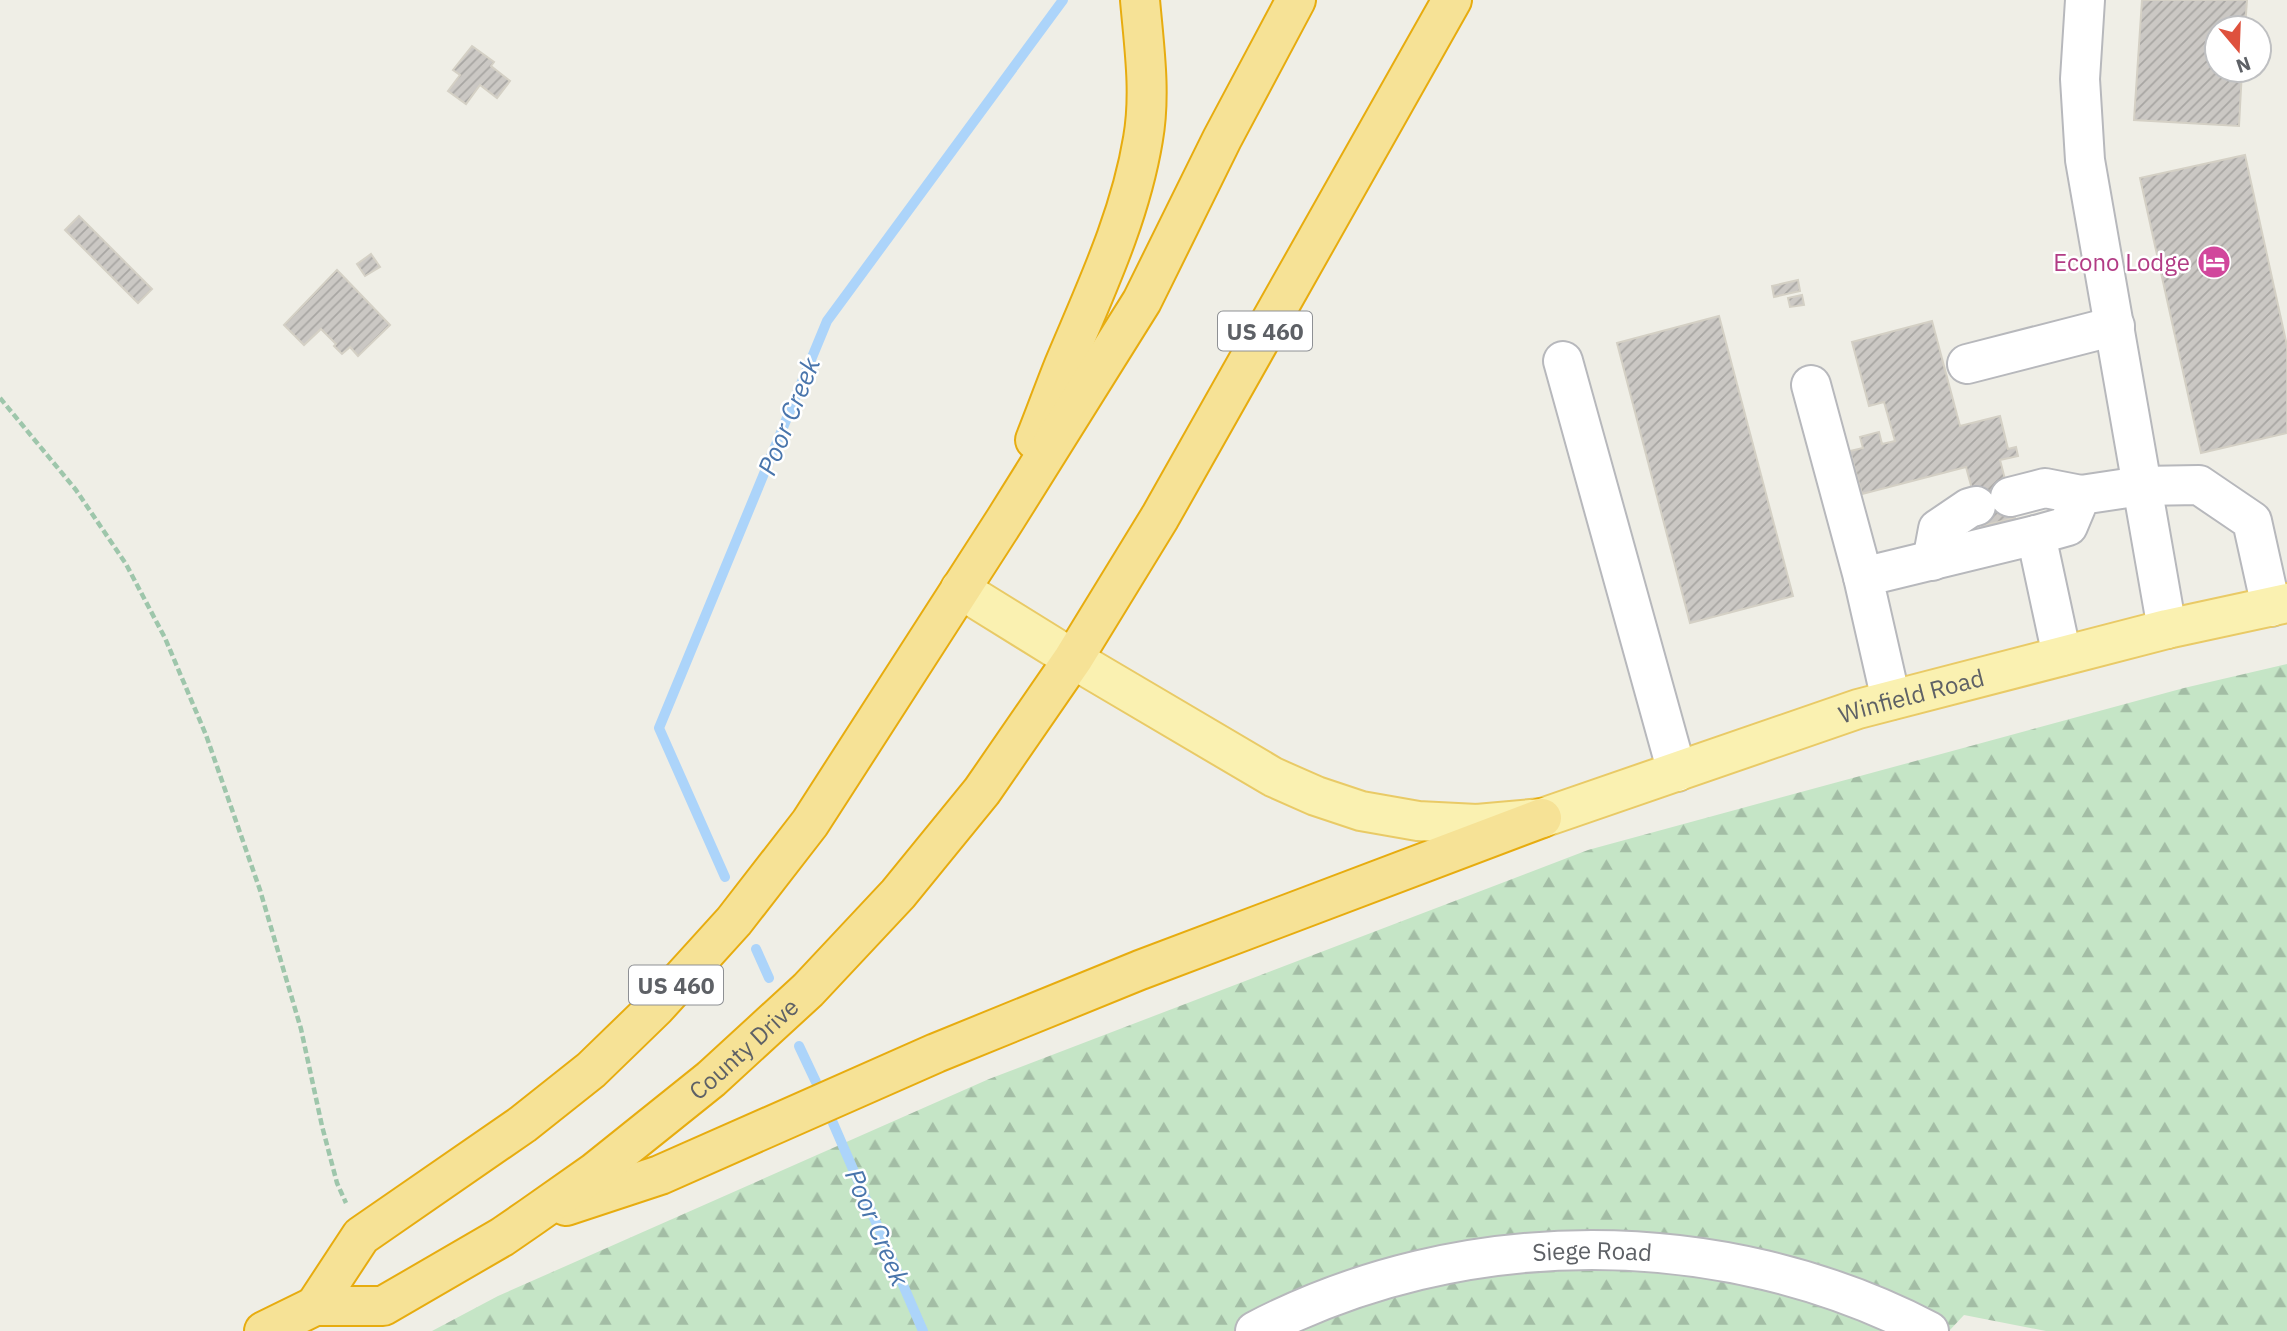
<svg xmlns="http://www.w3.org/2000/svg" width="2287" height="1331" font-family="'IBM Plex Sans',sans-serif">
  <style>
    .forest { fill: url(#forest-firs) }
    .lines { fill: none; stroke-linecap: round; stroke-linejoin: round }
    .stream { stroke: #acd4fa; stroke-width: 10 }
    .building { fill: url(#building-hatch); stroke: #d4d0c5; stroke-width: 2 }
    .minor-casing { stroke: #b7b8bc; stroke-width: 42 }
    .major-casing { stroke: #e9ca66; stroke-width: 42 }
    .highway-casing { stroke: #e7ac0f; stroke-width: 42 }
    .path { stroke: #9ec6ab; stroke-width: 4.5; stroke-dasharray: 7 3.5; stroke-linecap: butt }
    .minor { stroke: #fff; stroke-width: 38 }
    .major { stroke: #faf1b1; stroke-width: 38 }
    .highway { stroke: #f6e296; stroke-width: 38 }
    .labels { text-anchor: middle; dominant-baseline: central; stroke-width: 5; stroke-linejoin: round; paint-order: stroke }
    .shield { fill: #fff; stroke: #8e9094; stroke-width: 2 }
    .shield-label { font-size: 23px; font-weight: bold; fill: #5e6166 }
    .hotel-label { font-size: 24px; fill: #b23c85; stroke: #fff; text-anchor: end }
    .street-label { font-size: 24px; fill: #5e6166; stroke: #fff }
    .water-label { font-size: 26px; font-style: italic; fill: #4975ac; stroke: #fff }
  </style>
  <defs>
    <pattern id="forest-firs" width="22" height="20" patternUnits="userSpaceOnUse" patternTransform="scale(1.75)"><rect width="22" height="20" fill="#c5e5c6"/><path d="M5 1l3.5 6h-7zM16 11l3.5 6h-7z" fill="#a3bda5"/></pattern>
    <pattern id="building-hatch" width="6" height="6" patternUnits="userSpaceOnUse" patternTransform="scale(1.75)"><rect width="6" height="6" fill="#cbc8c4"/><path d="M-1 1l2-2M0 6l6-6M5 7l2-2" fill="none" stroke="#a8a6a3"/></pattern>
  </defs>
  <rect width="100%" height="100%" fill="#efeee6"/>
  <polygon class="forest" points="2287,664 2287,1331 2046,1331 1964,1315 1949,1331 432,1331 498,1296 989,1079 1588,850 2184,688"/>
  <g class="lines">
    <g class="stream">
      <polyline points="725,877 659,728 827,321 1063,0"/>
      <polyline points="756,949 769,978"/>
      <polyline points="799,1046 816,1082"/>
      <polyline points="833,1123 923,1331"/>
    </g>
  </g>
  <g class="building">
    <polygon points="2142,0 2247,0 2245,28 2217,28 2217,70 2242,70 2239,126 2134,120"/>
    <polygon points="472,46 494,62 491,66 510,81 497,98 480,85 466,104 448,91 460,75 453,70"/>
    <polygon points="2245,155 2287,346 2287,433 2201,453 2140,178"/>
    <polygon points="79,216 152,289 138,303 65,230"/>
    <polygon points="371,254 380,267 365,276 357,264"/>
    <polygon points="337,270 390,325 358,356 350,347 342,354 334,346 336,344 321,329 304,345 284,325"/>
    <polygon points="1798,280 1800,291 1774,297 1772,286"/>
    <polygon points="1802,295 1804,305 1790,307 1788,298"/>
    <polygon points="1719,316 1793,596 1690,623 1617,343"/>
    <polygon points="1932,321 1960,426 2000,416 2008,449 2016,447 2018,456 2000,460 2015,518 1982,526 1966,467 1862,494 1850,451 1863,448 1860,437 1879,432 1882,444 1895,441 1884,402 1869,406 1852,342"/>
  </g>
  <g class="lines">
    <defs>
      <g id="minor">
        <polyline points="2085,0 2080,79 2085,160 2167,629"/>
        <polyline points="1563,361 1677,772"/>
        <polyline points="1967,364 2115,326"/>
        <polyline points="1811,385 1863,577"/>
        <polyline points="2010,497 2045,488 2081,495"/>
        <polyline points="1932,561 1938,529 1969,508 1976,506"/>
        <polyline points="2062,656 2036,535 2068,526 2081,495 2141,486 2199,485 2252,521 2271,607"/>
        <polyline points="1891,700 1863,577 2036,535"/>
        <path id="s1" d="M1255 1331C1462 1223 1722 1223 1929 1331"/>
      </g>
      <g id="major">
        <path id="s2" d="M960 589 1073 659 1273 777 1316 796 1361 811 1418 821 1477 824 1542 818 1858 709 2167 629 2287 603"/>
      </g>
      <g id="highway">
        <path d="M1035 440C1045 415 1054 390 1064 365 1095 291 1130 218 1143 139 1151 93 1144 46 1140 0"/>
        <polyline points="566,1206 660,1175 936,1053 1140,970 1542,818"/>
        <polyline points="315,1306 361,1236 523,1124 591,1070 656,1007 734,921 810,823 1005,520 1142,301 1222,139 1296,0"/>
        <path id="s3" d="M264 1331 315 1306H383L502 1237 531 1217 595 1172 711 1079 808 990 898 894 982 791 1073 659 1160 517 1452 0"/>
      </g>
    </defs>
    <use href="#minor" class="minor-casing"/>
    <use href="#major" class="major-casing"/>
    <use href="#highway" class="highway-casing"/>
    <polyline class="path" points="0,398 76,490 126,564 165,638 206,735 260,890 301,1029 322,1126 337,1183 346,1203"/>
    <use href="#minor" class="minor"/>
    <use href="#major" class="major"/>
    <use href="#highway" class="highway"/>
  </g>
  <defs>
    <symbol id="hotel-disc" viewBox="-11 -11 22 22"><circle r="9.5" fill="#d1479c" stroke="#fff"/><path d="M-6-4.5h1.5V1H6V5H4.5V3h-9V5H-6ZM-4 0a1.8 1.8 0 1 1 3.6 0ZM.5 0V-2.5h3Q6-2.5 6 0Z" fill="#fff"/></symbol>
  </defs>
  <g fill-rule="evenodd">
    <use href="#hotel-disc" x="2195" y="243" width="38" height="38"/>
  </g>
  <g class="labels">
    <g class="shield">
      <rect x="1218" y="311.5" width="94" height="39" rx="5"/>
      <rect x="629" y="965.5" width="94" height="39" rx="5"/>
    </g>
    <g class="shield-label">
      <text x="1265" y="331">US 460</text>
      <text x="676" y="985">US 460</text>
    </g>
    <g class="hotel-label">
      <text x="2190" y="262">Econo Lodge</text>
    </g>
    <g class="street-label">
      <text stroke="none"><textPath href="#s2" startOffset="1031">Winfield Road</textPath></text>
      <text stroke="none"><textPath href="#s3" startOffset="569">County Drive</textPath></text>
      <text stroke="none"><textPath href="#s1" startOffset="350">Siege Road</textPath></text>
    </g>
    <g class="water-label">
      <text transform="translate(788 416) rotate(-68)">Poor Creek</text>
      <text transform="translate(878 1227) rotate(67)">Poor Creek</text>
    </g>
  </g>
  <g transform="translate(2238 49) rotate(161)"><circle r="33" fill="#ffffff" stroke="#bfc0c2" stroke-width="2"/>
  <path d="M0-5L12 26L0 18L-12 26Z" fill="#de513d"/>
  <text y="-10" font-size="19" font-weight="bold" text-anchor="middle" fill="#5e6166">N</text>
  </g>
</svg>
